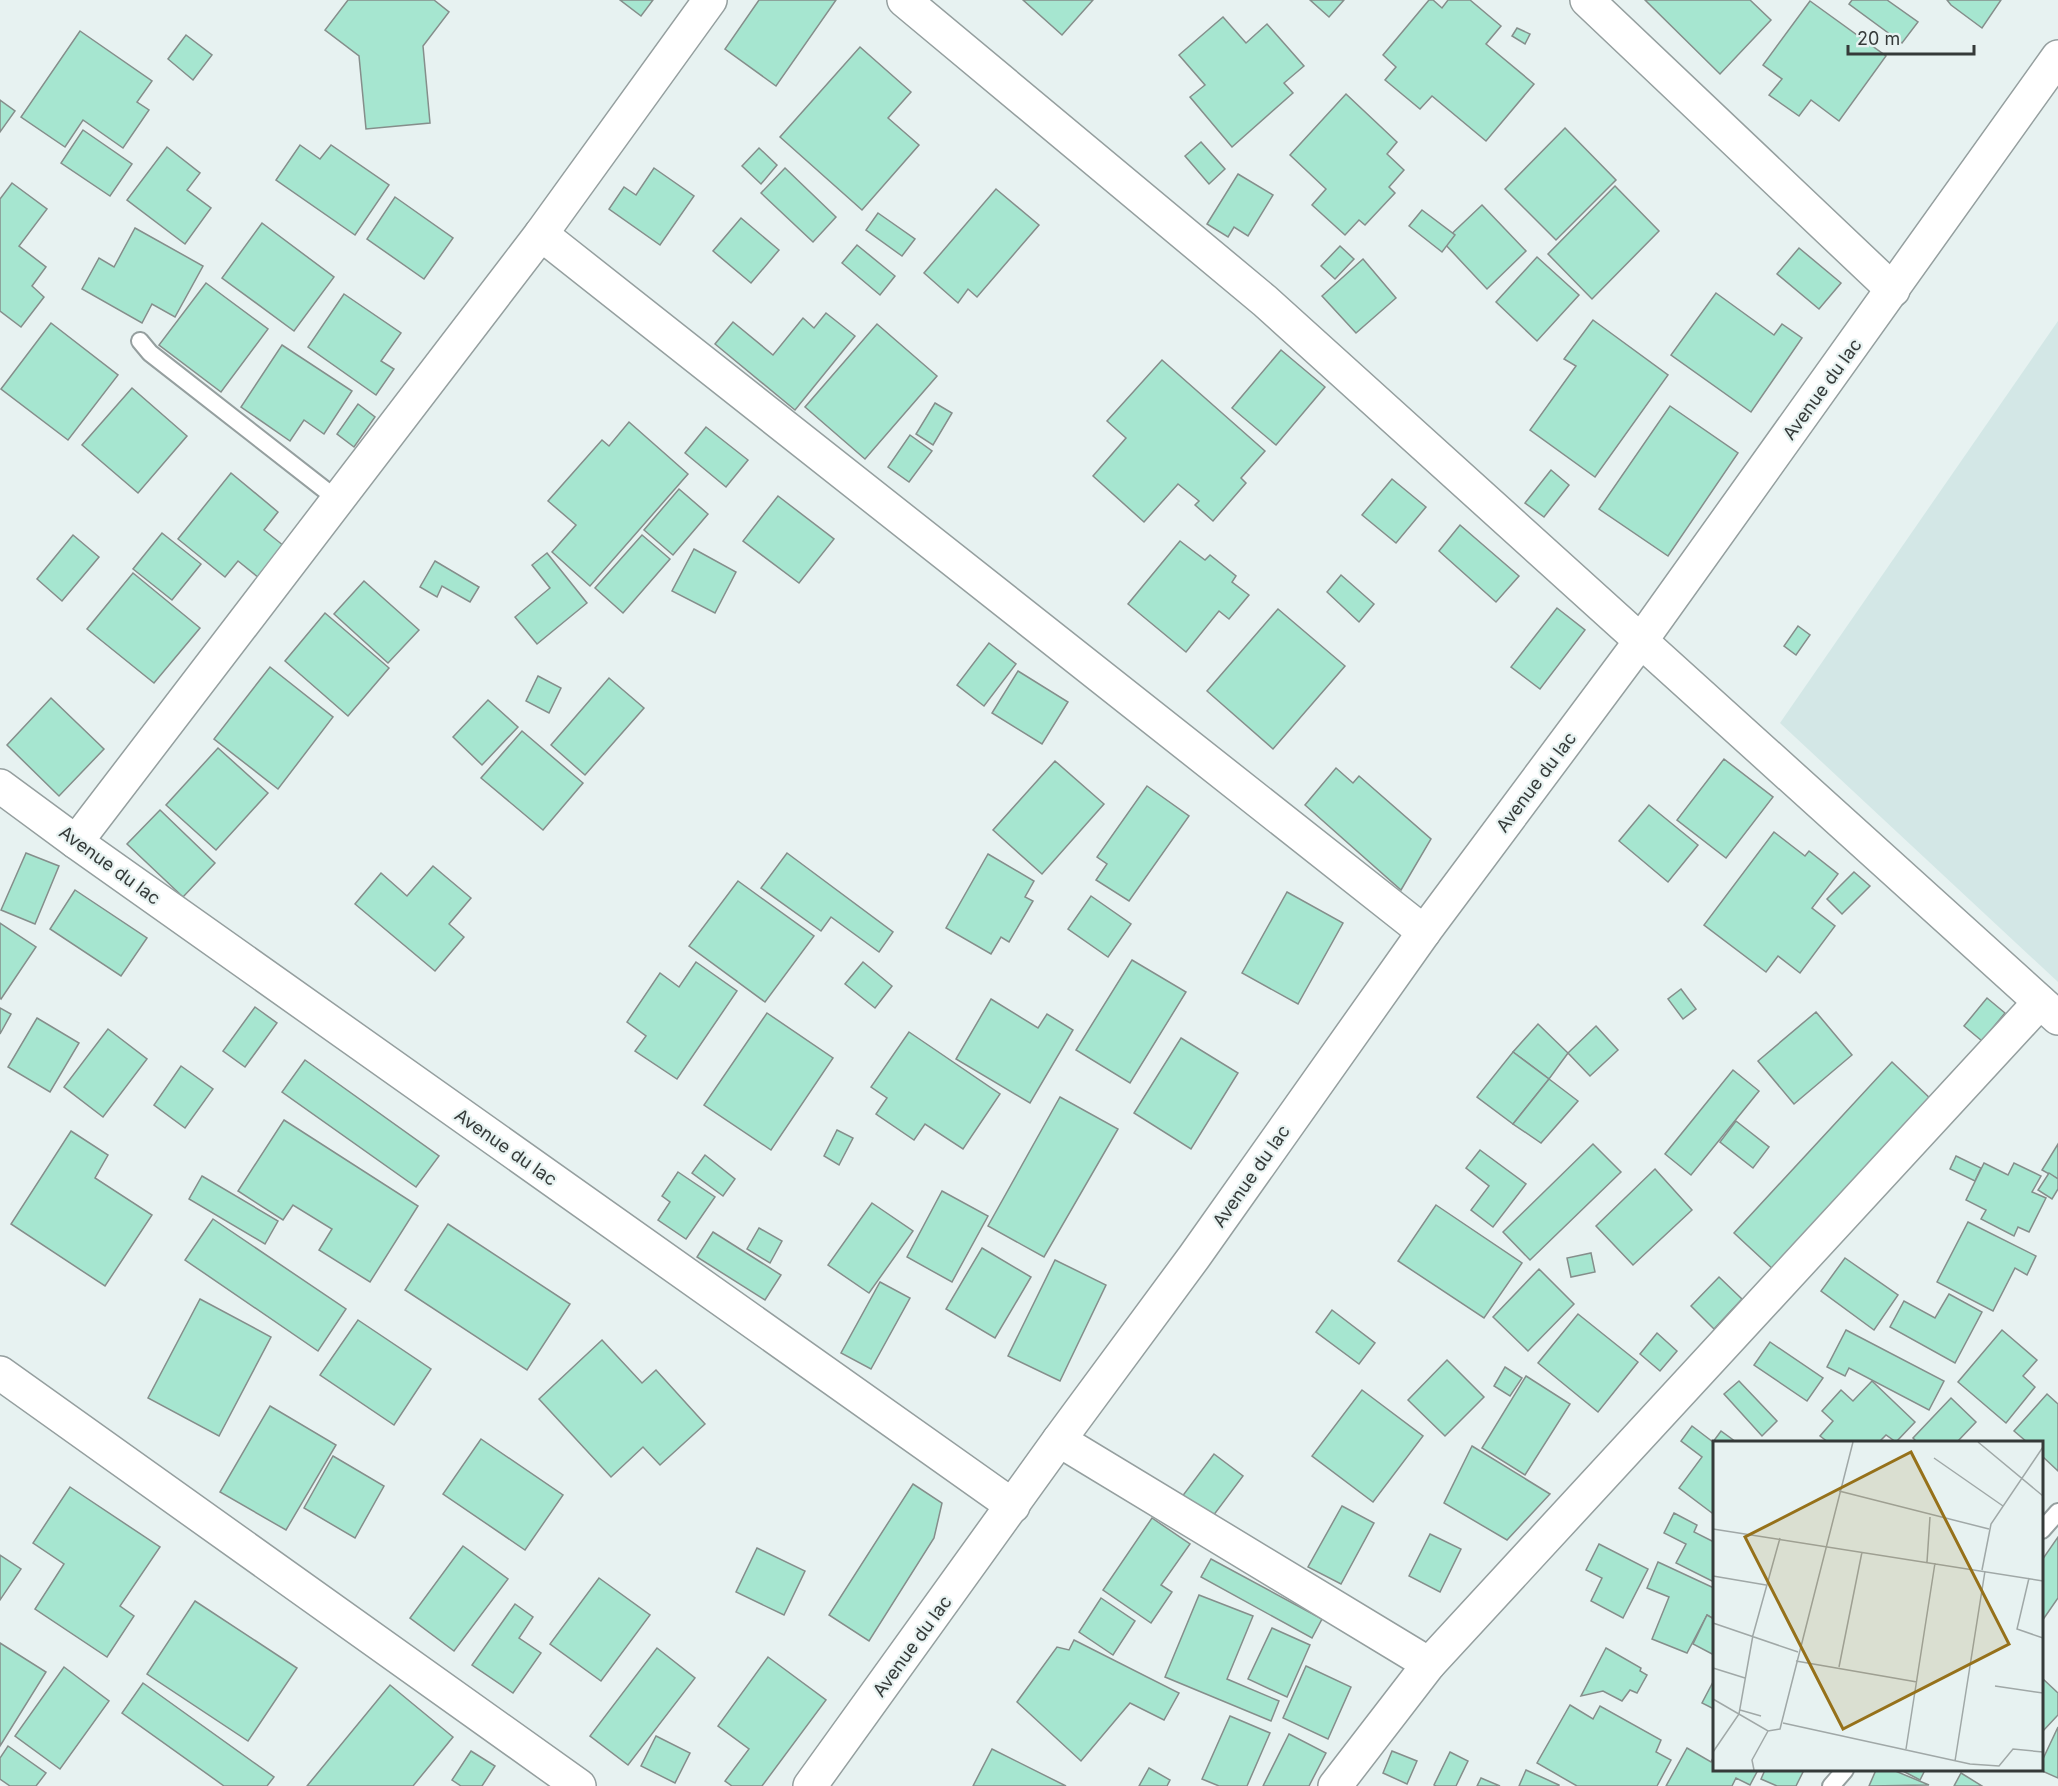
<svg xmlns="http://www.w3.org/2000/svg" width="2058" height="1786" font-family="Inter,sans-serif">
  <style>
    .built { fill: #d3e7e6 }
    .building { fill: #a6e6d0; stroke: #858e8b; stroke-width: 1.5 }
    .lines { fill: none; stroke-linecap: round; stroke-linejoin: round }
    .service-casing { stroke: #959f9f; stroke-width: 20 }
    .minor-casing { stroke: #959f9f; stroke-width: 36 }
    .secondary-casing { stroke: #959f9f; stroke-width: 36 }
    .service { stroke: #fff; stroke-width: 16 }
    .minor { stroke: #fff; stroke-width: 33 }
    .secondary { stroke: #fff; stroke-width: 33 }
    .labels { text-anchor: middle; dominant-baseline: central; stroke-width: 4.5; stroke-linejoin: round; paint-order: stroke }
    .street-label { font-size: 18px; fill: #353a39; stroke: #e7f2f1 }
    .inset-road { fill: none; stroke: #a0a8a7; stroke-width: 1.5 }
    .view { fill: #96711a; fill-opacity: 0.15; stroke: #96711a; stroke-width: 3 }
    .inset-edge { fill: none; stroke: #353a39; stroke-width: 3 }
  </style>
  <rect width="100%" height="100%" fill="#e7f2f1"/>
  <polygon class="built" points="2058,321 2058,982 1780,723"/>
  <g class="building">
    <polygon points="348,0 434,0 449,12 423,46 430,123 366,129 359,56 325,30"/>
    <polygon points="620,0 653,0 641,16"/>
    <polygon points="759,0 836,0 776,86 725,49"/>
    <polygon points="1023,0 1093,0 1062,35"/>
    <polygon points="1310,0 1344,0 1329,17"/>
    <polygon points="1429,0 1433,0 1442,8 1448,0 1470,0 1501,26 1486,44 1534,84 1486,141 1432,96 1420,109 1385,80 1396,67 1383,55"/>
    <polygon points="1645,0 1750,0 1771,20 1720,74"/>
    <polygon points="1852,0 1887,0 1918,22 1902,43 1849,4"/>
    <polygon points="1947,0 2001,0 1982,28 1951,5"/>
    <polygon points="1810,1 1886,56 1839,121 1811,100 1799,116 1769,95 1782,79 1763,65"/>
    <polygon points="1223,17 1246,43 1267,24 1304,66 1284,83 1293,93 1232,147 1190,97 1205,85 1179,55"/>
    <polygon points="1517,28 1530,34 1525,44 1512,36"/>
    <polygon points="80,31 152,81 137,102 149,110 123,148 83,120 65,147 21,117"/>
    <polygon points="186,35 212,55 193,80 168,59"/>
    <polygon points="860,47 911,92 888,118 919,145 862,210 780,137"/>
    <polygon points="1346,94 1397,142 1387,154 1404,170 1389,187 1395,193 1365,225 1359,220 1345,235 1312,205 1326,189 1290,155"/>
    <polygon points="0,100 15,111 0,132"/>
    <polygon points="1565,128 1616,180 1556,240 1505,189"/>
    <polygon points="83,130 132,164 110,196 61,163"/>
    <polygon points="1201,142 1225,169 1209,184 1185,156"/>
    <polygon points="300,145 320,159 331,145 389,185 355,235 276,180"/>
    <polygon points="167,147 200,173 187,190 211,208 185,244 127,200"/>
    <polygon points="759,148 777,165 761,184 742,166"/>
    <polygon points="654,168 694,196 660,245 609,209 624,187 636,195"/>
    <polygon points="785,168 836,217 813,242 761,193"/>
    <polygon points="1238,174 1273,195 1248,236 1234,227 1228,237 1207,224"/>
    <polygon points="12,183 47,209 19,246 46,267 32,286 44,297 21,327 0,311 0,199"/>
    <polygon points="1615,186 1659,231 1592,299 1548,254"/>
    <polygon points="996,189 1039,225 977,297 968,289 958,303 924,273"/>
    <polygon points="395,197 453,238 424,279 367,239"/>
    <polygon points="1482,205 1526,251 1487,289 1443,242"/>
    <polygon points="1422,210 1455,235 1442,252 1409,226"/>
    <polygon points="878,213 915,239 902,256 866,230"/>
    <polygon points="741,218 779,250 751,283 713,251"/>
    <polygon points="262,223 334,277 294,331 222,278"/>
    <polygon points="135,228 203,266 175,317 152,304 142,323 82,289 99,258 114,267"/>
    <polygon points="857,245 895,276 880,295 842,263"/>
    <polygon points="1340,246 1354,259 1335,279 1321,266"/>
    <polygon points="1799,248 1841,283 1819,309 1777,274"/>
    <polygon points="1537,257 1579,295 1537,341 1496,302"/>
    <polygon points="1363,259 1396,298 1356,333 1322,296"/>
    <polygon points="206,283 268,329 221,392 159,345"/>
    <polygon points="1716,293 1774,335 1782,324 1802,338 1751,412 1671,355"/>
    <polygon points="344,294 401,333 381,361 394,369 376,395 308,347"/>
    <polygon points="826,313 855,336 795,410 715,344 733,322 773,355 803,318 814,328"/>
    <polygon points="1593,320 1668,375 1595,477 1530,430 1576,366 1564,359"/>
    <polygon points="51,323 118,375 68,440 1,389"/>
    <polygon points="877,324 937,376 865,459 805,407"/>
    <polygon points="282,345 352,391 324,434 304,420 290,441 241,407"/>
    <polygon points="1281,350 1325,387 1276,445 1232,408"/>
    <polygon points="1162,360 1265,451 1241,478 1246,483 1213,521 1195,505 1199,501 1178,484 1144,522 1093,476 1126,438 1107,421"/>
    <polygon points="132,388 187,436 138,493 82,445"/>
    <polygon points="935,403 952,413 933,445 916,434"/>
    <polygon points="358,404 375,417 354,447 337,434"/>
    <polygon points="1670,406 1738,453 1668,556 1599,509"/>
    <polygon points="629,422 688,474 590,586 552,552 576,525 548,501 602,440 609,446"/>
    <polygon points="706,427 748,460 726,487 685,453"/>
    <polygon points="910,435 932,451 909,482 888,467"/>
    <polygon points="1551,470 1569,485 1544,517 1525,503"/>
    <polygon points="231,473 278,512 264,530 284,546 259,578 238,561 225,577 178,539"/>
    <polygon points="1392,479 1426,507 1396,543 1362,515"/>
    <polygon points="679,489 708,514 673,555 644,530"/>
    <polygon points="778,496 834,539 799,583 743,541"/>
    <polygon points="1460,525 1519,576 1496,602 1439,551"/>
    <polygon points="162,533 201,564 172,600 133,569"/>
    <polygon points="73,535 99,557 62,601 37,579"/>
    <polygon points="642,535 670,559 623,613 595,588"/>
    <polygon points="1180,541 1205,560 1210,555 1236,576 1232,582 1249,595 1229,619 1219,611 1186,652 1128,604"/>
    <polygon points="694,549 736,572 715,613 672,591"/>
    <polygon points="547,553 587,603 537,644 515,617 550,588 532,565"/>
    <polygon points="435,561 479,587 470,602 442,586 437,597 420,587"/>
    <polygon points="133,573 200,628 154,683 87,629"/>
    <polygon points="1341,575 1374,604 1359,622 1327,592"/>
    <polygon points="364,581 419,630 388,663 334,614"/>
    <polygon points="1557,608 1585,630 1540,689 1511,667"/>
    <polygon points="1278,609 1345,666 1273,749 1207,691"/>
    <polygon points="325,613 389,668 348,716 285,661"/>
    <polygon points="1798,626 1810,635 1796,655 1784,646"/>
    <polygon points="989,643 1016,664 984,706 957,685"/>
    <polygon points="270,667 333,717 278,789 214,739"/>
    <polygon points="1018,671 1068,702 1042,744 992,713"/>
    <polygon points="538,676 561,688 549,713 526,701"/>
    <polygon points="609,678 644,708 585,775 551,745"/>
    <polygon points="51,698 104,749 59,796 7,745"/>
    <polygon points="488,700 518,727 482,765 453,737"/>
    <polygon points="522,731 583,783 543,830 481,778"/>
    <polygon points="218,748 268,793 216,850 166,805"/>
    <polygon points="1724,759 1773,797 1726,858 1677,820"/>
    <polygon points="1055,761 1104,804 1042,874 993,830"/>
    <polygon points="1336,768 1353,783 1359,776 1431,839 1401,890 1305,805"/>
    <polygon points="1147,786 1189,816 1129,901 1096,880 1107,864 1097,857"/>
    <polygon points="1649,805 1698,845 1668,882 1619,841"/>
    <polygon points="160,810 215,863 183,897 127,844"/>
    <polygon points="1774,832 1805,856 1809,851 1838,874 1812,908 1835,926 1800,973 1778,956 1766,972 1704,925"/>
    <polygon points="26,853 59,866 35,924 1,910"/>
    <polygon points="787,853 893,932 879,952 831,917 821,931 761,888"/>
    <polygon points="988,854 1034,881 1025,897 1033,901 1009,942 1001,937 991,954 946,928"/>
    <polygon points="433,866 471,898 449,924 464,937 435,971 355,904 381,873 407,896"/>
    <polygon points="1854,872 1870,886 1842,914 1827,899"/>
    <polygon points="738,881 814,936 765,1002 689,946"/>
    <polygon points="75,890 147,938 121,976 50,929"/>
    <polygon points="1287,892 1343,923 1298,1004 1242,973"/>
    <polygon points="1091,896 1131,924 1108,957 1068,929"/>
    <polygon points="0,923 36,947 1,999 0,998"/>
    <polygon points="1132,960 1186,992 1130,1083 1076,1050"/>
    <polygon points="696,962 737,991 677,1079 635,1051 646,1036 627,1022 660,973 679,987"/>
    <polygon points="863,962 892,986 875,1008 845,984"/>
    <polygon points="1681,989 1696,1009 1683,1019 1668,999"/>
    <polygon points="1987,998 2005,1013 1982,1041 1964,1026"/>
    <polygon points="991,999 1038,1028 1047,1014 1073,1030 1030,1103 956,1059"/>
    <polygon points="255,1007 277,1023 245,1067 223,1051"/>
    <polygon points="0,1008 11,1014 0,1034"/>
    <polygon points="1816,1012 1852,1055 1794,1104 1758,1061"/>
    <polygon points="767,1013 833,1058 771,1150 704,1105"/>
    <polygon points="37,1018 79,1043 50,1092 8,1067"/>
    <polygon points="1538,1024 1568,1053 1549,1079 1513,1052"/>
    <polygon points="1596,1026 1618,1050 1590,1076 1568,1053"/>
    <polygon points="108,1029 147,1059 103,1117 64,1087"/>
    <polygon points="909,1032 1000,1094 963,1149 925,1124 914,1140 876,1114 887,1098 871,1087"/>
    <polygon points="1181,1038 1238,1073 1191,1149 1134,1113"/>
    <polygon points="1513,1052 1549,1079 1513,1124 1477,1097"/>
    <polygon points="305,1060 439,1156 416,1187 282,1092"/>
    <polygon points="1892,1062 1933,1101 1775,1271 1734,1233"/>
    <polygon points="181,1066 213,1089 185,1128 154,1105"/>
    <polygon points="1733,1070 1759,1091 1691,1175 1665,1154"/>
    <polygon points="1549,1079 1578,1101 1541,1143 1513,1124"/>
    <polygon points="1060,1097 1118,1129 1044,1257 988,1226"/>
    <polygon points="284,1120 418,1206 370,1282 319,1250 332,1229 293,1205 283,1220 238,1191"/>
    <polygon points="1736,1121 1769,1147 1753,1168 1720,1142"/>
    <polygon points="837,1130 853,1138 839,1165 824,1156"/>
    <polygon points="71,1131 108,1155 95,1178 152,1215 105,1286 11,1224"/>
    <polygon points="1593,1144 1621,1172 1530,1260 1503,1232"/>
    <polygon points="2058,1144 2058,1179 2042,1170"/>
    <polygon points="1480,1150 1526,1184 1493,1227 1471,1210 1489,1186 1466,1168"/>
    <polygon points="705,1155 735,1179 723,1196 692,1173"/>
    <polygon points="1956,1156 1981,1168 1975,1181 1950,1169"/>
    <polygon points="1984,1163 2008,1175 2014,1163 2041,1176 2032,1192 2046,1198 2029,1232 2018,1227 2014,1236 1981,1219 1986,1210 1966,1200"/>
    <polygon points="1655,1169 1692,1210 1633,1265 1596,1226"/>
    <polygon points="678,1172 715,1197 686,1239 658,1220 670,1202 662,1196"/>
    <polygon points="2049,1173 2058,1179 2058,1189 2052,1199 2038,1190"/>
    <polygon points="202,1176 278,1221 265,1244 189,1199"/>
    <polygon points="942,1191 988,1216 952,1282 907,1257"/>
    <polygon points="872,1203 913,1231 869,1293 828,1265"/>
    <polygon points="1436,1205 1522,1263 1484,1318 1398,1261"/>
    <polygon points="213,1219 346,1309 318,1351 185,1260"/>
    <polygon points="1968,1222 2036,1256 2027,1275 2015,1268 1993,1311 1937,1282"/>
    <polygon points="448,1224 570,1304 527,1370 405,1290"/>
    <polygon points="759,1228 782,1241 770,1263 747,1249"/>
    <polygon points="713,1232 781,1275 765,1300 697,1257"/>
    <polygon points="982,1248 1031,1277 995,1338 946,1309"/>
    <polygon points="1591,1253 1595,1272 1571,1277 1567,1258"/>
    <polygon points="1845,1258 1898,1295 1874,1330 1821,1291"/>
    <polygon points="1055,1260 1106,1285 1060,1381 1008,1356"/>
    <polygon points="1539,1269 1574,1304 1528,1351 1493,1317"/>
    <polygon points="1719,1277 1742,1299 1714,1329 1691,1306"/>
    <polygon points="880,1282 910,1298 871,1369 841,1353"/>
    <polygon points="1949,1294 1982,1312 1955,1363 1890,1327 1904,1301 1935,1318"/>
    <polygon points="200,1299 271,1337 219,1436 148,1398"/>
    <polygon points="1332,1310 1375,1343 1359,1364 1316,1332"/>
    <polygon points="1578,1314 1638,1362 1598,1412 1538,1363"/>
    <polygon points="358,1320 431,1369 394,1425 320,1375"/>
    <polygon points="1846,1330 1944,1381 1929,1410 1849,1368 1845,1376 1827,1367"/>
    <polygon points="2002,1330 2037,1360 2023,1376 2035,1387 2006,1423 1958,1382"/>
    <polygon points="1657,1333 1677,1351 1660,1371 1640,1354"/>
    <polygon points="602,1340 642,1383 656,1370 705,1424 660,1465 643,1447 611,1477 539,1399"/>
    <polygon points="1770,1342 1823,1378 1807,1401 1754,1365"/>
    <polygon points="1447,1360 1484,1397 1445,1436 1408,1400"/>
    <polygon points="1505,1367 1522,1378 1510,1396 1494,1386"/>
    <polygon points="1526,1376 1570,1404 1525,1475 1482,1448"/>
    <polygon points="1739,1381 1777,1421 1762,1436 1724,1394"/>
    <polygon points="1872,1381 1915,1422 1896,1442 1886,1435 1879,1442 1828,1442 1820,1436 1833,1421 1822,1411 1841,1390 1853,1401"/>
    <polygon points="1362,1390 1423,1436 1373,1502 1312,1456"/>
    <polygon points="2047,1394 2058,1404 2058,1471 2042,1456 2042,1442 2027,1442 2014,1431"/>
    <polygon points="1951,1398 1976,1422 1957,1442 1917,1442 1913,1438"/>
    <polygon points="270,1406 336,1445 286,1530 220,1492"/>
    <polygon points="1692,1426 1713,1442 1721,1431 1736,1442 1714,1442 1714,1510 1712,1513 1679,1488 1702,1457 1681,1441"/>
    <polygon points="481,1439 563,1495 525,1550 443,1494"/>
    <polygon points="1472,1446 1550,1494 1507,1540 1444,1503"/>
    <polygon points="1214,1454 1243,1476 1210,1520 1181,1498"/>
    <polygon points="333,1456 384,1486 355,1538 304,1508"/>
    <polygon points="913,1484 942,1503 934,1538 869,1641 829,1615"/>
    <polygon points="70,1487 160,1547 120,1606 134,1616 107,1657 35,1609 64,1564 33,1543"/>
    <polygon points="1342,1506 1374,1523 1341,1584 1308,1567"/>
    <polygon points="1674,1513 1697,1525 1694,1532 1714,1542 1714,1582 1676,1563 1686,1544 1664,1533"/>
    <polygon points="1152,1518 1190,1544 1161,1585 1172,1592 1151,1623 1103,1590"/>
    <polygon points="1430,1534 1461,1549 1440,1592 1409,1576"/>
    <polygon points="2058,1537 2058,1598 2042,1621 2042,1560"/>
    <polygon points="1599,1544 1648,1569 1623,1618 1591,1601 1602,1578 1586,1570"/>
    <polygon points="463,1546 508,1579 454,1651 410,1618"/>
    <polygon points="757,1548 805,1571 784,1615 736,1592"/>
    <polygon points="0,1555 21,1569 0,1600"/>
    <polygon points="1211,1559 1322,1619 1312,1638 1201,1577"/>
    <polygon points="1658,1562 1714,1588 1714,1619 1707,1615 1687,1653 1652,1639 1669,1597 1647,1588"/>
    <polygon points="599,1578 650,1615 601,1681 550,1644"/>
    <polygon points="1199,1595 1253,1616 1227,1679 1279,1701 1271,1721 1165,1677"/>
    <polygon points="1101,1598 1135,1621 1113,1655 1079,1632"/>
    <polygon points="195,1601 297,1668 248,1741 147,1674"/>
    <polygon points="515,1604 533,1617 519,1638 541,1653 513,1693 472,1665"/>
    <polygon points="1707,1615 1714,1619 1714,1655 1693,1644"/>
    <polygon points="1272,1628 1310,1645 1287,1697 1248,1679"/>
    <polygon points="1074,1640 1179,1693 1164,1720 1130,1703 1081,1761 1017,1702 1057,1647 1069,1650"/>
    <polygon points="0,1643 46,1672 0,1746"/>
    <polygon points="657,1648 695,1678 628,1765 590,1736"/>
    <polygon points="1606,1648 1641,1668 1640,1671 1647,1675 1637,1693 1630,1690 1622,1701 1603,1691 1581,1696"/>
    <polygon points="768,1657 826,1700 762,1786 732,1786 725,1781 749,1749 718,1726"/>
    <polygon points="1306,1666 1351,1687 1328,1739 1283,1718"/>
    <polygon points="64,1667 109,1701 60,1769 15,1736"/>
    <polygon points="2042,1678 2058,1693 2058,1715 2043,1731 2042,1729"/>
    <polygon points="1714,1680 1714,1709 1702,1703"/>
    <polygon points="143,1683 274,1777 267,1786 224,1786 122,1713"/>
    <polygon points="390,1685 453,1737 413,1786 307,1786"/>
    <polygon points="1570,1705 1593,1719 1600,1706 1661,1740 1656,1752 1671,1760 1657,1786 1577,1786 1537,1763"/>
    <polygon points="1230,1716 1270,1733 1247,1786 1219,1786 1202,1779"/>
    <polygon points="2058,1727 2058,1778 2040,1770 2042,1761"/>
    <polygon points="1289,1734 1326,1753 1309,1786 1263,1786"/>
    <polygon points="656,1736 690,1753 675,1783 641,1766"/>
    <polygon points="8,1746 46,1773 36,1786 10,1786 0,1779 0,1758"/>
    <polygon points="1687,1748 1711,1762 1714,1756 1714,1770 1758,1770 1750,1785 1736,1778 1732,1786 1666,1786"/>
    <polygon points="992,1749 1066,1786 973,1786"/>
    <polygon points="471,1751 495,1766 482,1786 461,1786 452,1780"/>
    <polygon points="1392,1751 1417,1761 1407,1784 1383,1773"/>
    <polygon points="1450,1752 1468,1761 1456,1786 1436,1786 1434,1785"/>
    <polygon points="1149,1768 1170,1780 1167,1786 1139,1786"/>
    <polygon points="1526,1770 1559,1785 1559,1786 1519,1786"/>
    <polygon points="1765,1770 1804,1770 1796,1786 1777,1786 1761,1779"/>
    <polygon points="1876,1770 1893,1770 1929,1785 1869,1786"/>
    <polygon points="1901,1770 1925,1770 1920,1780"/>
    <polygon points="1961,1773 1982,1786 1954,1786"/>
    <polygon points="1481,1778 1500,1786 1477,1786"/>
  </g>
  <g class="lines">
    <defs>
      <g id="service">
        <polyline points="140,341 150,353 338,500"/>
        <polyline points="2042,1530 2058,1512"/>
        <polyline points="1831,1786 1845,1770"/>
      </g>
      <g id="minor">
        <polyline points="904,0 1265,301 2058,1018"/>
        <polyline points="1587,0 1893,290"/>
        <polyline points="541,234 1424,932"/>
        <polyline points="0,786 76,842 1013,1506"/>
        <polyline points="76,842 541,234 710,0"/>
        <polyline points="0,1373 579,1786"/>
        <polyline points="1059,1440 1429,1664"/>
        <polyline points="1335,1786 1429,1664 2040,1002"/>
      </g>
      <polyline id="secondary" points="810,1786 1059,1440 1194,1257 1424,932 1640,642 2058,57"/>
    </defs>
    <use href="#service" class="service-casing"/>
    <use href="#minor" class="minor-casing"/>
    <use href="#secondary" class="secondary-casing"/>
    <use href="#service" class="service"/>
    <use href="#minor" class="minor"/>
    <use href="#secondary" class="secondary"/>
  </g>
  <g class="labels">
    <g class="street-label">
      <text transform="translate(1822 389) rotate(-54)">Avenue du lac</text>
      <text transform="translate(1536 782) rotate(-53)">Avenue du lac</text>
      <text transform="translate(110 865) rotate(36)">Avenue du lac</text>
      <text transform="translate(506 1147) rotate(35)">Avenue du lac</text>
      <text transform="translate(1251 1176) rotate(-55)">Avenue du lac</text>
      <text transform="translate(912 1646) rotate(-54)">Avenue du lac</text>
    </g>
  </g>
  <g transform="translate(1713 1441)">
    <rect width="330" height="330" fill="#e7f2f1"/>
    <path class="inset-road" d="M265 1 330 55M221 17 290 65M126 50 276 88M0 88 330 140M214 121 217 76M269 129 278 83 330 6M0 135 53 144M316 137 304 188 330 197M0 182 85 211M83 220 204 241M126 226 149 111M0 227 32 237M282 245 330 252M0 258 55 290 67 288 140 1M27 269 48 275M70 282 257 323 286 325 300 308 330 311M193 308 222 122M0 311 26 273 40 194 67 97M242 320 272 130M41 329 39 319 55 290"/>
    <path class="view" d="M198 11 296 203 130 288 32 96Z"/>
    <rect width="330" height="330" class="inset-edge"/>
  </g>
  <path d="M1848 45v9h126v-9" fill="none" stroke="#353a39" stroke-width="3"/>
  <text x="1857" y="45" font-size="18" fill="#353a39" stroke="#e7f2f1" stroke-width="4.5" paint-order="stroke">20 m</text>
</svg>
